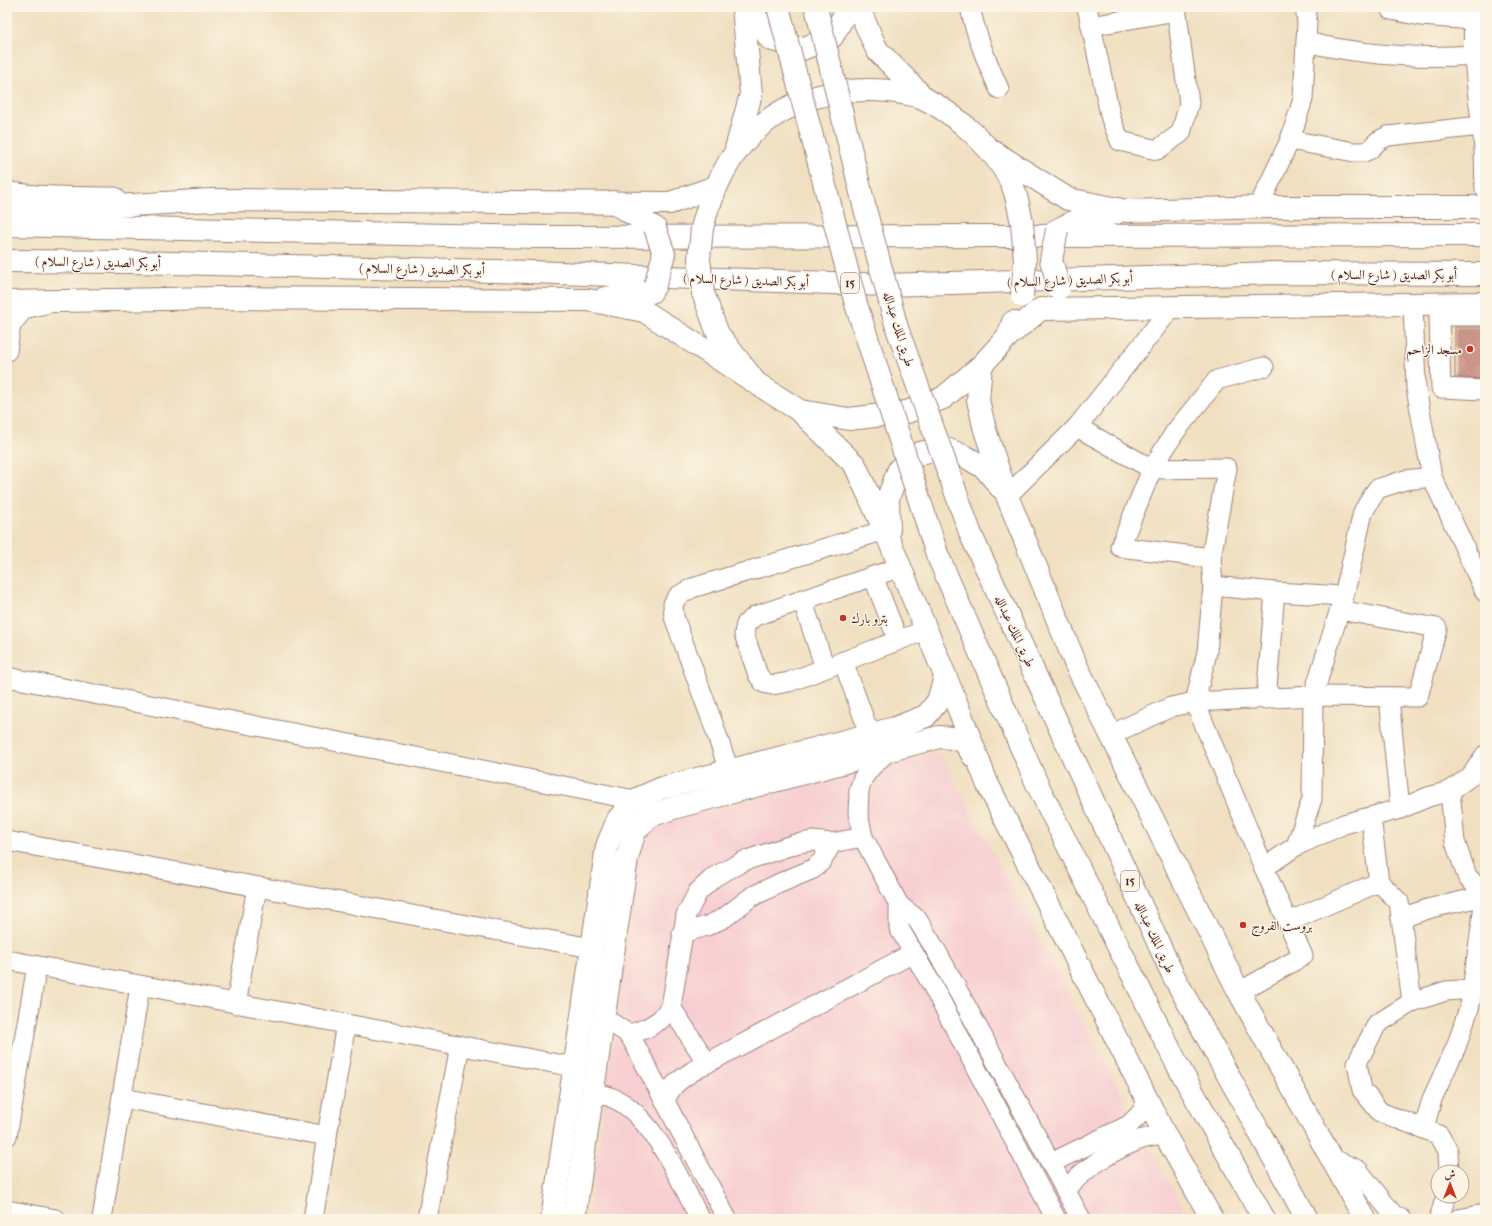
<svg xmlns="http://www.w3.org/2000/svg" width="1492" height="1226" font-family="'IM FELL French Canon',Amiri,serif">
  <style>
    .built { fill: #f7cfd2 }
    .building { fill: url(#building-back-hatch) }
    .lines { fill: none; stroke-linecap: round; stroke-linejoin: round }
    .minor-casing { stroke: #9d8076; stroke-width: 21 }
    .major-casing { stroke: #9d8076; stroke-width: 24 }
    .highway-casing { stroke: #9d8076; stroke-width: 24 }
    .minor { stroke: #fff; stroke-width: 19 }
    .major { stroke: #fff; stroke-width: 22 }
    .highway { stroke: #fff; stroke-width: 22 }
    .major-bridge-casing { stroke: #9d8076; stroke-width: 24; stroke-linecap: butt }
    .highway-bridge-casing { stroke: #9d8076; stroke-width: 24; stroke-linecap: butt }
    .major-bridge { stroke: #fff; stroke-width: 22 }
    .highway-bridge { stroke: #fff; stroke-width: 22 }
    .poi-dot { fill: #c8321e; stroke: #fcf5e5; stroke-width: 1.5 }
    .labels { text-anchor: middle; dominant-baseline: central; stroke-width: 3; stroke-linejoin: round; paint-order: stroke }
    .shield { fill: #fcf5e5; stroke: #7f5f63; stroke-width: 1 }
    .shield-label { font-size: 12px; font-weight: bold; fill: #4a1f2b }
    .street-label { font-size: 13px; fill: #4a1f2b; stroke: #fcf5e5 }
    .poi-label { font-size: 13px; fill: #4a1f2b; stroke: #fcf5e5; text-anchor: start }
  </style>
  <defs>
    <pattern id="building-back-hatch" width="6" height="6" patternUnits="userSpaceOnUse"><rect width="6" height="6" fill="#d0998e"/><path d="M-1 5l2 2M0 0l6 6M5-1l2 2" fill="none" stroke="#ab7c74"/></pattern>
  </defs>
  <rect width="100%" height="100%" fill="#fcf5e5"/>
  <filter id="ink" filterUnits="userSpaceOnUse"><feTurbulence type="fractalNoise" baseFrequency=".025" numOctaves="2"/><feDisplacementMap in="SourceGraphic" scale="8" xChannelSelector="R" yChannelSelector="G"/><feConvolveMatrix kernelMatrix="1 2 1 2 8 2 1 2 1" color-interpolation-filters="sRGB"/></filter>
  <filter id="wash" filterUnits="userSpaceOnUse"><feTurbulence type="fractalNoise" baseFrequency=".012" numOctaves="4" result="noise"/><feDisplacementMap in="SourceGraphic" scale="16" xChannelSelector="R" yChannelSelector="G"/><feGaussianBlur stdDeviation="0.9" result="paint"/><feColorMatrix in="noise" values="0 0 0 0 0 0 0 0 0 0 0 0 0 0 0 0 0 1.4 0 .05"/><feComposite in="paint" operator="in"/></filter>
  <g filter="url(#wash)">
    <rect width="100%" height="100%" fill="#f0e0c1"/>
    <polygon class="built" points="939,752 1189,1219 588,1219 638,860 647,834 667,821"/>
    <g id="blocks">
      <polygon class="building" points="1455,327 1485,327 1485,379 1455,378"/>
    </g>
  </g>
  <g filter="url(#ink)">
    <use href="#blocks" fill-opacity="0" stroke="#9d8076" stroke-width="1"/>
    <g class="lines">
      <defs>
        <g id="minor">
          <path d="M970 7C976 36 987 62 999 89"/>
          <polyline points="1087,7 1111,119 1120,141 1157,150 1181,133 1189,103 1176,7"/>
          <polyline points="1390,7 1391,10 1421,16 1473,20"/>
          <path d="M1475 7C1470 50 1478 94 1483 137 1485 154 1484 172 1485 189"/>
          <polyline points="1091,26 1176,11"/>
          <path d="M1306 42C1361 55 1418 59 1475 55"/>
          <polyline points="1290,140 1354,152 1364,152 1369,150 1378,141 1388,136 1481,126"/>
          <path d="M7 191C42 198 79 196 115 197"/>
          <polyline points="1258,208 1290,140 1303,99 1307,22 1305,7"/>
          <polyline points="1413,304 1416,388 1432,477 1485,592"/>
          <polyline points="1485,316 1439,316 1441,388 1485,390"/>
          <polyline points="7,351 11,325 24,309 45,304"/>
          <polyline points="1077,427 1152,469 1227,468 1211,558 1213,586 1207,652 1195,702 1264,868 1303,956 1239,992"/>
          <polyline points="1007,496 1077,427 1171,308"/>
          <polyline points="1211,558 1120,547 1152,469 1175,432 1217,380 1264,367"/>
          <polyline points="901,567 755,616 746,624 744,634 758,675 764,683 772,685 789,682 926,630"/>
          <polyline points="873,576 898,640"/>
          <polyline points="1213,586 1275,592 1344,596"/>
          <polyline points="802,599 825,668"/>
          <polyline points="843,661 870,735"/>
          <polyline points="7,677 635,800"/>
          <polyline points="1389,697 1400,809"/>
          <polyline points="1266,699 1275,592"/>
          <polyline points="1110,735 1171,707 1195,702 1313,696 1418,697 1437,628 1340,610"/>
          <polyline points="888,751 871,767 863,778 859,790 858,814 863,837 899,905 917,919 937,952 1081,1219"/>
          <polyline points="729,771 715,729 674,617 673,604 678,596 692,588 889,529"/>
          <polyline points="1450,791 1455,842 1467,876 1485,896"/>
          <polyline points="1371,817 1379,882 1399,902 1412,1002"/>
          <polyline points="7,841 592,948"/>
          <polyline points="1296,846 1312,799 1313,696 1344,596 1363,512 1377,489 1405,480 1432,477"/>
          <polyline points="1264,868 1296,846 1344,824 1400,809 1428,797 1450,791 1471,776 1485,755"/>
          <polyline points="899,905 899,928 932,985 1056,1219"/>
          <polyline points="1401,918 1431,908 1485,896"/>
          <polyline points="1288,922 1379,882"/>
          <polyline points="682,933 707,926 724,918 751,897 780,883 813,869 822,861 832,843"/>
          <polyline points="7,960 574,1067"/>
          <polyline points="236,1004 257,887"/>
          <polyline points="671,1007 707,1063"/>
          <polyline points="604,1018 627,1033 633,1041 727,1219"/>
          <polyline points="628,1035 647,1028 660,1020 671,1007 686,915 698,892 714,877 744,861 795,844 812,841 832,843 863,837"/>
          <path d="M592 1094C644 1091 680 1181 700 1219"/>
          <polyline points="122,1098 327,1136"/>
          <path d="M665 1102C671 1084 681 1079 696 1069L913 953"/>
          <polyline points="1424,1128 1432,1099 1456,1047 1470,1005 1485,898"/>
          <polyline points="7,1136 37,966"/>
          <polyline points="1331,1158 1358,1170 1395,1217 1402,1219"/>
          <polyline points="1051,1163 1129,1125 1141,1113 1148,1100"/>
          <polyline points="1449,1172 1448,1151 1439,1135 1380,1112 1362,1090 1357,1063 1377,1024 1412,1002 1446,991 1472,989"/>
          <path d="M1066 1191C1080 1170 1114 1150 1137 1141 1146 1137 1156 1136 1165 1135"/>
          <polyline points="7,1210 56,1219"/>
          <polyline points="102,1219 140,986"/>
          <polyline points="313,1219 346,1024"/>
          <polyline points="427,1219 460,1046"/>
          <polyline points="1439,1219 1446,1196"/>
          <polyline points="1458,1219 1485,1214"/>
        </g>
        <g id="major">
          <polyline points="750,7 770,39 802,49 832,37 845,14 846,7"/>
          <polyline points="858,7 877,50 924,98"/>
          <polyline points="736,149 751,94 743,7"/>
          <polyline points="989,149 1068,199 1127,211 1268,207 1485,207"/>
          <path d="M711 201C736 127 795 89 871 90 884 90 913 93 925 99 957 115 995 149 1011 182 1017 194 1019 210 1022 223"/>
          <polyline points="613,202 655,228"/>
          <polyline points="7,213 211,200 670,203 715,187"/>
          <polyline points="1057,230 1078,220 1116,213"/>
          <polyline points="703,293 718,334 756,383 800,411 849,419 907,412 943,398 981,366 1008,336 1013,322"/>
          <polyline points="605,298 651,292 655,285"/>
          <polyline points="7,302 218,298 588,300 644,311 756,383"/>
          <polyline points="1008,336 1041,309 1485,303"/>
          <polyline points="981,366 978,400 985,430 1007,496 1076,665 1239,992 1365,1219"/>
          <polyline points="800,411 855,465 889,540 956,702 987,783 1165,1135 1212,1219"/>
          <polyline points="889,530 888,498 899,469 920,453 944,448 966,457 985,468 1000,487"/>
          <polyline points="552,1219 607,846 618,819 635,800 662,788 895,728 926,716 938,701 945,677"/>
          <path d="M574 1219 627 858 635 831 650 816 673 808 939 737C959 738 963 737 973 756"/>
        </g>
        <g id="highway">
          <polyline points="7,225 535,237 1485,235"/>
          <polyline points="7,261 134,262 531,272 886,285 1276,273 1485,274"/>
          <polyline points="971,535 1173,975 1307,1219"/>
          <polyline points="937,554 1038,786 1178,1066 1264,1219"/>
        </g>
      </defs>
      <use href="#minor" class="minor-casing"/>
      <use href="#major" class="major-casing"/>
      <use href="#highway" class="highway-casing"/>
      <use href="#minor" class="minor"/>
      <use href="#major" class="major"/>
      <use href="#highway" class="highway"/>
      <defs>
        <g id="major-bridge">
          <polyline points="655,228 664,254 655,285"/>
          <polyline points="1057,230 1051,260 1059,288"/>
          <polyline points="703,293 699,259 702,228 708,207"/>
          <polyline points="1022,296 1025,260 1022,223"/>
        </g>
        <g id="highway-bridge">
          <polyline points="778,7 856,304 937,554"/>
          <polyline points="816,7 865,209 897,328 971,535"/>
        </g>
      </defs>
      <use href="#major-bridge" class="major-bridge-casing"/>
      <use href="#highway-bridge" class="highway-bridge-casing"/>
      <use href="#major-bridge" class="major-bridge"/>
      <use href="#highway-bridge" class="highway-bridge"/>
    </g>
  </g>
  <g class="poi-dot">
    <circle cx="1470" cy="349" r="4"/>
    <circle cx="843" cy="618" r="4"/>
    <circle cx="1243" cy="925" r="4"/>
  </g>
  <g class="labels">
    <g class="shield">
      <rect x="841" y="273" width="18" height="20" rx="3"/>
      <rect x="1121" y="871" width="18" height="20" rx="3"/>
    </g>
    <g class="shield-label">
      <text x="850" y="283">15</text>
      <text x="1130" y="881">15</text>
    </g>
    <g class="street-label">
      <text transform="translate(98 262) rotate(1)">( شارع السلام ) أبو بكر الصديق</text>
      <text transform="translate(422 269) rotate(1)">( شارع السلام ) أبو بكر الصديق</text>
      <text x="1394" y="274">( شارع السلام ) أبو بكر الصديق</text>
      <text transform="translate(746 280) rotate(2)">( شارع السلام ) أبو بكر الصديق</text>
      <text transform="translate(1070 280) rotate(-2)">( شارع السلام ) أبو بكر الصديق</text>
      <text transform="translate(899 329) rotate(73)">طريق الملك عبدالله</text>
      <text transform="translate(1015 631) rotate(65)">طريق الملك عبدالله</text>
      <text transform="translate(1155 937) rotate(65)">طريق الملك عبدالله</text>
    </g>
    <g class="poi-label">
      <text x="1462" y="349" text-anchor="end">مسجد الزاحم</text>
      <text x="851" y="618">بترو بارك</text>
      <text x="1251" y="925">بروست الفروج</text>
    </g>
  </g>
  <rect width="1492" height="1226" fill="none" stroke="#fcf5e5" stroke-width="24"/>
  <g transform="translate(1450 1184)"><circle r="19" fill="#fcf5e5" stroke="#b59f9b"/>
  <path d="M0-3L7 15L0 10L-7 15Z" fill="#c8321e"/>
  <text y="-6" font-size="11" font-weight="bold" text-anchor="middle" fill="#4a1f2b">ش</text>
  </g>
</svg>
